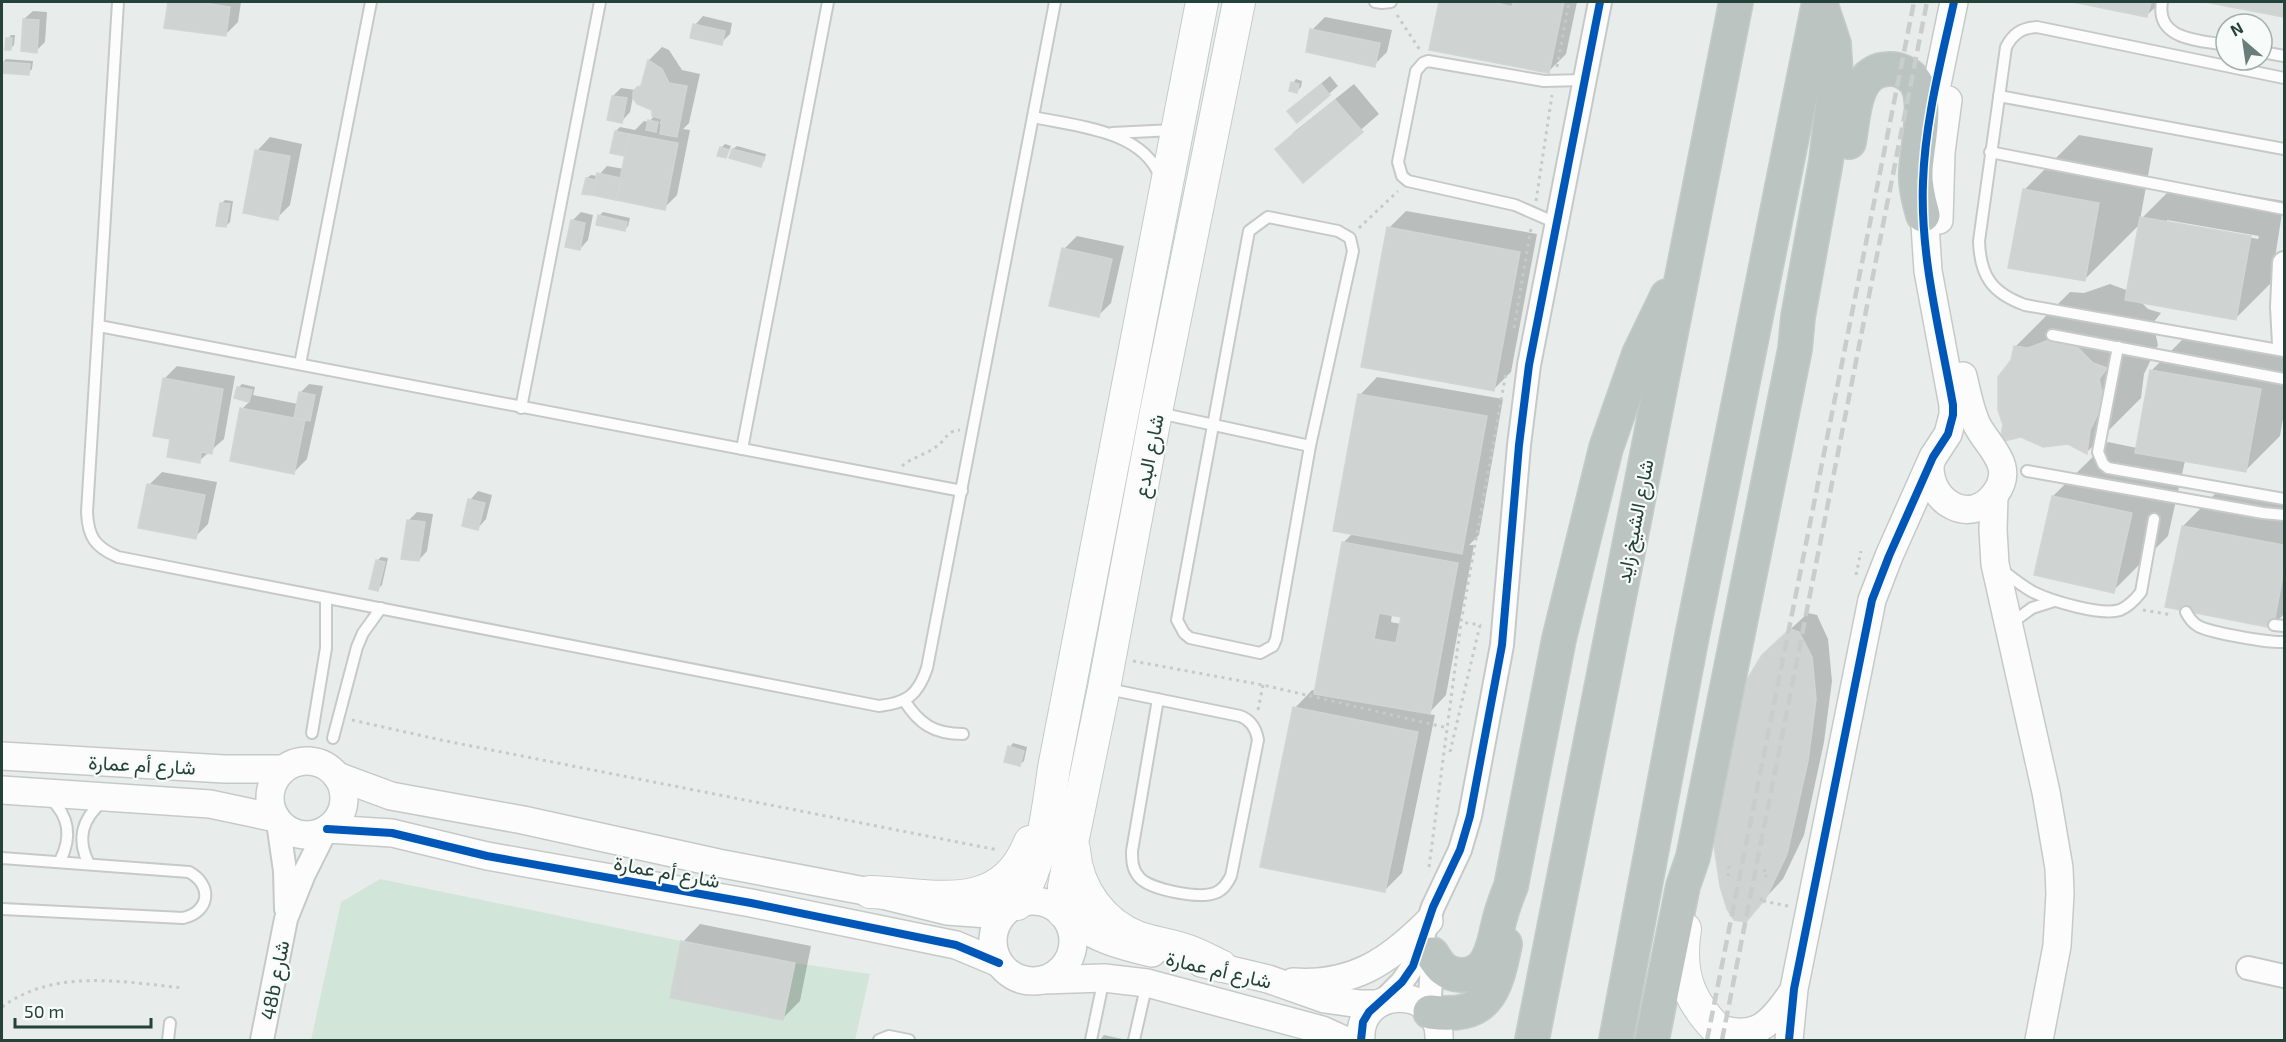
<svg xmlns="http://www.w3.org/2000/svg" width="2286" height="1042" font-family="'Exo 2',Vazirmatn,sans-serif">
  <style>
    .green { fill: #d1e6d8 }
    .shadow { fill: #0003; fill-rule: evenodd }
    .building { fill: #cfd4d2; stroke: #d1d6d4; stroke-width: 1.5; fill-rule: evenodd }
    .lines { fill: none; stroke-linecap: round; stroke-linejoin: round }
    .service-casing { stroke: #c5cac8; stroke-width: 14 }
    .minor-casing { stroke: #c5cac8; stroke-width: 26 }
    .tertiary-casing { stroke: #c5cac8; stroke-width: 30 }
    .secondary-casing { stroke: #c3cbc8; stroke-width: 34 }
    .motorway-casing { stroke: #c3ccc9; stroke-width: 36 }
    .path { stroke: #c3ccca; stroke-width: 3; stroke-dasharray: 3 4.5; stroke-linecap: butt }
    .service { stroke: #fcfcfc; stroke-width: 10 }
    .minor { stroke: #fcfcfc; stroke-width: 22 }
    .tertiary { stroke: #fcfcfc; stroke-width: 27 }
    .secondary { stroke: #fcfcfc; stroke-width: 32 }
    .motorway { stroke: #bcc4c2; stroke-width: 33 }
    .rail { stroke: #c9cdcc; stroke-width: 4.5; stroke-dasharray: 12 6; stroke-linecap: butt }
    .cycleway-casing { stroke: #f7fbf9; stroke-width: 11 }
    .cycleway { stroke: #0057b8; stroke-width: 8 }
    .labels { text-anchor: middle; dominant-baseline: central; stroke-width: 4.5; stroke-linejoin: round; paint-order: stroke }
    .street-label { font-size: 20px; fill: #24423a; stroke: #f7fbf9 }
  </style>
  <rect width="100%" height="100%" fill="#e8edeb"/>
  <polygon class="green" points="380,879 681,941 670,998 783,1020 795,963 870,974 855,1040 311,1040 341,902"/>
  <g class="shadow">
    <polygon points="169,2 241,2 238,22 225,35 165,26"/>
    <polygon points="1440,2 1577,2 1566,54 1549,71 1431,49"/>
    <polygon points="2080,2 2161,2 2147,15"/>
    <polygon points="2213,2 2284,2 2284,15"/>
    <polygon points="33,11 47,12 45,42 36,51 24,19"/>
    <polygon points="703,16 732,23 730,34 721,43 695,25"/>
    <polygon points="1325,17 1392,30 1387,52 1374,65 1312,30"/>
    <polygon points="11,35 15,35 14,45 10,49 8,39"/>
    <path d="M662 47 669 50 682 70 700 74 689 123 683 129 690 130 677 195 664 208 587 178 591 175 598 176 607 166 624 169 627 155 612 152 616 131 620 127 635 130 644 121 649 122 655 115 653 109 633 97 630 112 622 121 613 96 621 88 636 90 644 82 649 60ZM663 112V125L660 124Z"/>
    <polygon points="6,59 33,61 32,69 28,73 2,71 2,63"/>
    <polygon points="1330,76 1338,86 1297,121 1298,103"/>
    <polygon points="1296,79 1302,81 1301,87 1297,91 1293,83"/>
    <polygon points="1354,84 1379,114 1303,180 1277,150 1294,132"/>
    <path d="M2079 135 2153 148 2140 220 2177 183 2284 201 2271 283 2236 318 2141 302 2148 309 2161 313 2153 323 2158 345 2144 374 2141 398 2086 453 2013 360 2015 347 2070 292 2084 293 2110 284 2129 291 2141 223 2084 280 2024 190ZM2167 220 2259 236 2258 239 2167 223Z"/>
    <polygon points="270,137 302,144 290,205 277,218 257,151"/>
    <polygon points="725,144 731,146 726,156 721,148"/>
    <polygon points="737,146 766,154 764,161 760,165 733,149"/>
    <polygon points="225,200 233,201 230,222 226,226 221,204"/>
    <polygon points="1406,211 1537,234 1511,372 1493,390 1389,228"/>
    <polygon points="581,212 593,215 588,240 580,249 572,221"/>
    <polygon points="603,212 630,218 628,226 624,230 599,216"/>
    <polygon points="1077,236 1124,246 1111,303 1098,316 1064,249"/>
    <polygon points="2186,336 2284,353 2284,413 2280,436 2245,471 2185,461 2168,536 2113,591 2053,496 2108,442 2137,448 2151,371"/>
    <polygon points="177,366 235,376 224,439 199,461 172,438 164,379"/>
    <path d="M1377 377 1503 399 1479 535 1469 545H1474L1446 695 1428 714 1435 715 1402 873 1385 890 1295 708 1312 690 1316 691 1343 543 1353 533 1360 395ZM1392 614 1402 616 1401 624 1391 622Z"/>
    <polygon points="242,384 255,387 253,395 298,404 301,392 309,384 323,386 307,459 294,472 242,409 250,401 236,397 238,388"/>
    <polygon points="162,472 217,482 208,524 195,537 149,485"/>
    <polygon points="478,491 492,495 486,519 478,528 470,500"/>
    <polygon points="2218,491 2284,504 2284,614 2272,627 2183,526"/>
    <polygon points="417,512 433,514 427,551 419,560 409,520"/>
    <polygon points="381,557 388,558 382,585 378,589 377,561"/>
    <polygon points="1808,613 1817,615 1828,639 1832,681 1824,742 1804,835 1783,879 1745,920 1781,638"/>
    <polygon points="1013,743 1027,747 1024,761 1020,764 1010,747"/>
    <polygon points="700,924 811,946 800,1001 783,1018 683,942"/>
    <polygon points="1104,1035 1127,1040 1100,1040"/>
  </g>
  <g class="building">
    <polygon points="168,2 199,2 230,7 226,36 164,28"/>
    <polygon points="1439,2 1493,2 1512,7 1513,2 1564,2 1549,73 1429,50"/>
    <polygon points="2073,2 2151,2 2147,17"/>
    <polygon points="2205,2 2284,2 2284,17"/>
    <polygon points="23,19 39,20 37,53 21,51"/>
    <polygon points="693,24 725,31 722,45 690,38"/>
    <polygon points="1310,29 1380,43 1375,67 1306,52"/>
    <polygon points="6,38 12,38 11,50 5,50"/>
    <polygon points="648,60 662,69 669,83 687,86 677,137 660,134 662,119 652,116 652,110 637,104 633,98 633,92 637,87 641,86"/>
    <polygon points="2,62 30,64 29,75 2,73"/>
    <polygon points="1291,82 1299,84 1297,93 1289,91"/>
    <polygon points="1321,84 1330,95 1297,123 1287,111"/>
    <polygon points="612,96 627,98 622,123 607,120"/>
    <polygon points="1335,100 1363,132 1303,183 1275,149"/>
    <polygon points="648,120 658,122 656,132 646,130"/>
    <polygon points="615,131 629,134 625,156 610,153"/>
    <polygon points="629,134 678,143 665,210 616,200"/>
    <polygon points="720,147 729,150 726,158 717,156"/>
    <polygon points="732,149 764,157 761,167 729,158"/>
    <polygon points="255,150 290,156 278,220 243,213"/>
    <polygon points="597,173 621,178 616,200 592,195"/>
    <polygon points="586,178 596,180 592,195 582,194"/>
    <polygon points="2023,189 2099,203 2085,281 2008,268"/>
    <polygon points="220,203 230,204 226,227 216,226"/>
    <polygon points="598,215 627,222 625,231 596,225"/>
    <polygon points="2140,217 2251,236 2236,320 2125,300"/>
    <polygon points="571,220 585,223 580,250 565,247"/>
    <polygon points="1387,227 1520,252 1494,391 1361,367"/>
    <polygon points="1062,248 1112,259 1099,317 1049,306"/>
    <polygon points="2054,338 2076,346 2093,363 2107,368 2099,379 2104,401 2090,430 2087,454 2068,444 2043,447 2021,437 2000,442 2003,425 1998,410 1998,377 2011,360 2014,346 2028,348"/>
    <polygon points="2150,370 2261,389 2246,472 2135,453"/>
    <polygon points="163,378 223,389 212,454 201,452 200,463 167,457 170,439 153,436"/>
    <polygon points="237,387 252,390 249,402 234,398"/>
    <polygon points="299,392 315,395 310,421 294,418"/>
    <polygon points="1358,394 1487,416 1462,554 1333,531"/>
    <polygon points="240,408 305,420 294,474 230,461"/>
    <polygon points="147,484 205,495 196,539 138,528"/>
    <polygon points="2052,496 2132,513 2114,593 2034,575"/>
    <polygon points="468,499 485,503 478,530 462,526"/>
    <polygon points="407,520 425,522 419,561 401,559"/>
    <polygon points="2182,526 2284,545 2284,570 2273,628 2165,607"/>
    <path d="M1342 542 1458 563 1430 714 1314 694ZM1379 613 1401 617 1396 643 1374 639Z"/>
    <polygon points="376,560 385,562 378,591 369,589"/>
    <polygon points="1790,629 1799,632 1812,657 1816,699 1808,761 1787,854 1766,898 1746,922 1734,920 1727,909 1720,886 1712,831 1743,686 1762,655"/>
    <polygon points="1293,707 1418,732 1385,892 1260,867"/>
    <polygon points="1008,746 1024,751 1020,766 1004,762"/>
    <polygon points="681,941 795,963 783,1020 670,998"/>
  </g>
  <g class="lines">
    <defs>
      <g id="service">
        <path d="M118 2 87 512C88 537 95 547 118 557L879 706C907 703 918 695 927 668L1055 2"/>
        <polyline points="1375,2 1382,3 1391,2"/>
        <path d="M2162 2C2155 40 2199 40 2226 45"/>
        <polyline points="2262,52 2284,56"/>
        <path d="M2284 78 2037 27C2021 28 2013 34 2006 47L1979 241C1980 276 1992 293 2025 305L2284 351"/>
        <polyline points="1999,96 2284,149"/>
        <path d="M1033 117C1075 126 1143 130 1160 177"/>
        <polyline points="1112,133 1174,130"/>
        <polyline points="1990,152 2284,209"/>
        <polygon points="1268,217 1338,231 1350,238 1353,251 1310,446 1276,639 1273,646 1260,653 1190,638 1184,633 1177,620 1249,231"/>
        <polyline points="1556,223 1515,205 1408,181 1402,176 1398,162 1416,71 1423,63 1428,61 1544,81 1585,80"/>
        <polyline points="99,326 962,491"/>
        <polyline points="2052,335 2284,379"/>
        <polyline points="2118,347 2098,452 2103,464 2108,468 2284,499"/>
        <polyline points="300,364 371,2"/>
        <polyline points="521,408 600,2"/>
        <polyline points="1159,413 1310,446"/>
        <polyline points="742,449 828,2"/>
        <polyline points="2027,471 2263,513 2284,515"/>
        <path d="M2002 570C2012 578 2022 586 2033 592 2051 601 2101 616 2120 610 2129 606 2135 600 2141 592L2154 519"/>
        <path d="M2186 612C2189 618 2193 623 2198 626 2211 633 2270 643 2284 642"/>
        <polyline points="2010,624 2032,608 2054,601"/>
        <polyline points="2274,625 2284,626"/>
        <path d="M1108 689 1240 716C1251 720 1256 728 1258 740L1231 876C1227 884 1223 890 1215 893 1199 899 1150 890 1139 877 1132 869 1132 860 1132 851L1158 699"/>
        <path d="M904 700C919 724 934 734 963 734"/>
        <polyline points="312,733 326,648 326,599"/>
        <polyline points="333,738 357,647 363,633 381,608"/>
        <path d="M50 798C70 817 72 837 60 861"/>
        <path d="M2 858 189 872C213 885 210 912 183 918L2 909"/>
        <path d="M89 864C76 839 82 819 103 801"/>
        <polyline points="168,1040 170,1023"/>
        <polyline points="879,1040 889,1036 909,1040"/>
        <polyline points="1091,1040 1104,978"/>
        <polyline points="1134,1040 1147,983"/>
      </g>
      <g id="minor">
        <polyline points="2284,263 2282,307 2284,344"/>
        <polyline points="278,822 285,871 286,909"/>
        <polyline points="2248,968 2284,976"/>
        <polyline points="1381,1003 1402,982 1413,966 1433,907 1460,850 1470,816 1502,645 1519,445 1529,365 1600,2"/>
        <polyline points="1429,1011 1433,949"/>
        <polyline points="262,1040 286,919 304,874 326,830"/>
      </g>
      <g id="tertiary">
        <polyline points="1929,123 1954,2"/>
        <polyline points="1939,220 1941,152 1948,100"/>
        <path d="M1930 466C1929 504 1972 526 1995 494 2016 466 1989 448 1977 425 1970 410 1967 393 1963 376"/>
        <polyline points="1994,496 1993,530 1995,564 2046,792 2059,868 2060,894 2057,946 2039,1040"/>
        <polyline points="2,756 224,769 283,769"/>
        <circle cx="307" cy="798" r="37"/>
        <polyline points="337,776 391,796 523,820 718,863 870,892 947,911 1002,915"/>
        <polyline points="2,790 210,804 276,818"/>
        <polyline points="327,829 392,833 487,856 751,903 956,945 999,963"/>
        <circle cx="1033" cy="941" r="40"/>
        <path d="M1066 917C1094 938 1117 945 1152 953"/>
        <polyline points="1201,963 1268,979 1325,999 1360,1004 1378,1004"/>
        <polyline points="1043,980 1104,978 1147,983 1322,1030 1344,1040"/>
        <path d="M1293 982C1353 986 1389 961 1429 921"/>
        <path d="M1715 1027C1755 1042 1771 1024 1792 993"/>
        <path d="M1361 1040C1357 985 1442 984 1439 1040"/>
        <polyline points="1789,1040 1794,989 1872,600 1889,556 1933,457 1948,434 1953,415 1953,405 1928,271 1923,194"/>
      </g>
      <g id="secondary">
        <path d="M1074 850C1077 889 1102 924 1139 938 1154 943 1172 945 1188 951 1199 955 1210 961 1221 966"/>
        <path d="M870 892C933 894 1000 917 1030 842"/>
        <path d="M1017 904C1043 861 1047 816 1054 768L1202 2"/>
        <polyline points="1063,912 1064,887 1073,838 1104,688 1156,412 1239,2"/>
        <path d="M1685 929C1677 979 1692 1007 1728 1040"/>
      </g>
      <g id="motorway">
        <path d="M1849 142C1854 116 1853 69 1890 69 1899 69 1908 73 1914 80 1930 99 1917 147 1916 170 1915 186 1919 201 1923 215"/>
        <path d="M1432 954C1440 967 1445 974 1461 975 1492 976 1494 939 1500 918 1503 907 1507 896 1511 886L1559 639 1606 448 1639 354 1667 296"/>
        <path d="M1430 1012C1487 1019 1495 994 1505 944"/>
        <polyline points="1532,1040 1736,2"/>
        <polyline points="1616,1040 1691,641 1819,2"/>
        <polyline points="1652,1040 1683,886 1693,857 1795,349 1798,317 1826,161 1836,76 1834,44 1820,2"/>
      </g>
    </defs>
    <use href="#service" class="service-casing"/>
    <use href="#minor" class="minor-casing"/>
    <use href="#tertiary" class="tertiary-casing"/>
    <use href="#secondary" class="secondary-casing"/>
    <use href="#motorway" class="motorway-casing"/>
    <g class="path">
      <polyline points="1397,15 1420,50"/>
      <polyline points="1557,67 1569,2"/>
      <polyline points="1536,201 1552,95"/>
      <polyline points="1359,228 1398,191"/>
      <polyline points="1514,328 1531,228"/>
      <path d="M902 466C912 457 926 455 937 446 947 439 946 431 960 430"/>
      <polyline points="1856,575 1861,551"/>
      <polyline points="2143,610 2172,615"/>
      <polyline points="1133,661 1263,685 1448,728"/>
      <polyline points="1258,710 1263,685"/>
      <polyline points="352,720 441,740 998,850"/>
      <polyline points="1450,752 1480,625 1461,622"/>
      <polyline points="1429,867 1461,622 1506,373"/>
      <polyline points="1763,870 1767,871 1765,881"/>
      <polyline points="1728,876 1729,865"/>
      <polyline points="1761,901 1762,895"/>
      <polyline points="1763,901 1788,906"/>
      <path d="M2 1007C54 968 124 982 183 988"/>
    </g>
    <use href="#service" class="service"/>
    <use href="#minor" class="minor"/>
    <use href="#tertiary" class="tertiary"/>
    <use href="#secondary" class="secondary"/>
    <use href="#motorway" class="motorway"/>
    <g class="rail">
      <polyline points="1707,1040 1914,2"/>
      <polyline points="1722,1040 1927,2"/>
    </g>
    <defs>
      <g id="cycleway">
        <polyline points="327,829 392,833 487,856 751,903 956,945 999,963"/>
        <polyline points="1361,1040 1363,1022 1369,1012 1402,982 1413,966 1433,907 1460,850 1470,816 1502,645 1519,445 1529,365 1600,2"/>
        <path d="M1789 1040 1794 989 1872 600 1889 556 1933 457 1948 434 1953 415V405C1940 331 1920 257 1923 182 1925 121 1941 61 1954 2"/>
      </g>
    </defs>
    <use href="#cycleway" class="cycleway-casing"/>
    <use href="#cycleway" class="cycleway"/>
  </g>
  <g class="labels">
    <g class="street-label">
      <text transform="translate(1148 456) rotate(-79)">شارع البدع</text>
      <text transform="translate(1634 521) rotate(-79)">شارع الشيخ زايد</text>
      <text transform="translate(142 764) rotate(3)">شارع أم عمارة</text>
      <text transform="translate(667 871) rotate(10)">شارع أم عمارة</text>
      <text transform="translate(1219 969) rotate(13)">شارع أم عمارة</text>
      <text transform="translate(274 980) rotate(-79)">48b شارع</text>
    </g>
  </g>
  <rect width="2286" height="1042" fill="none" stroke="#24423a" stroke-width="6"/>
  <g transform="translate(2244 42) rotate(331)"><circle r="28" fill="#f7fbf9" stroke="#a3b1ad" stroke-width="1.5"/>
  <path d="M0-4.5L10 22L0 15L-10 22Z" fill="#697e78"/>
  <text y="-9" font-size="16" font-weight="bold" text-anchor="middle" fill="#24423a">N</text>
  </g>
  <path d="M15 1018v9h136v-9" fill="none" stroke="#24423a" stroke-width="3"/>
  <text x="24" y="1018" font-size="18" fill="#24423a" stroke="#f7fbf9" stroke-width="4.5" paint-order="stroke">50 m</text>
</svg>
